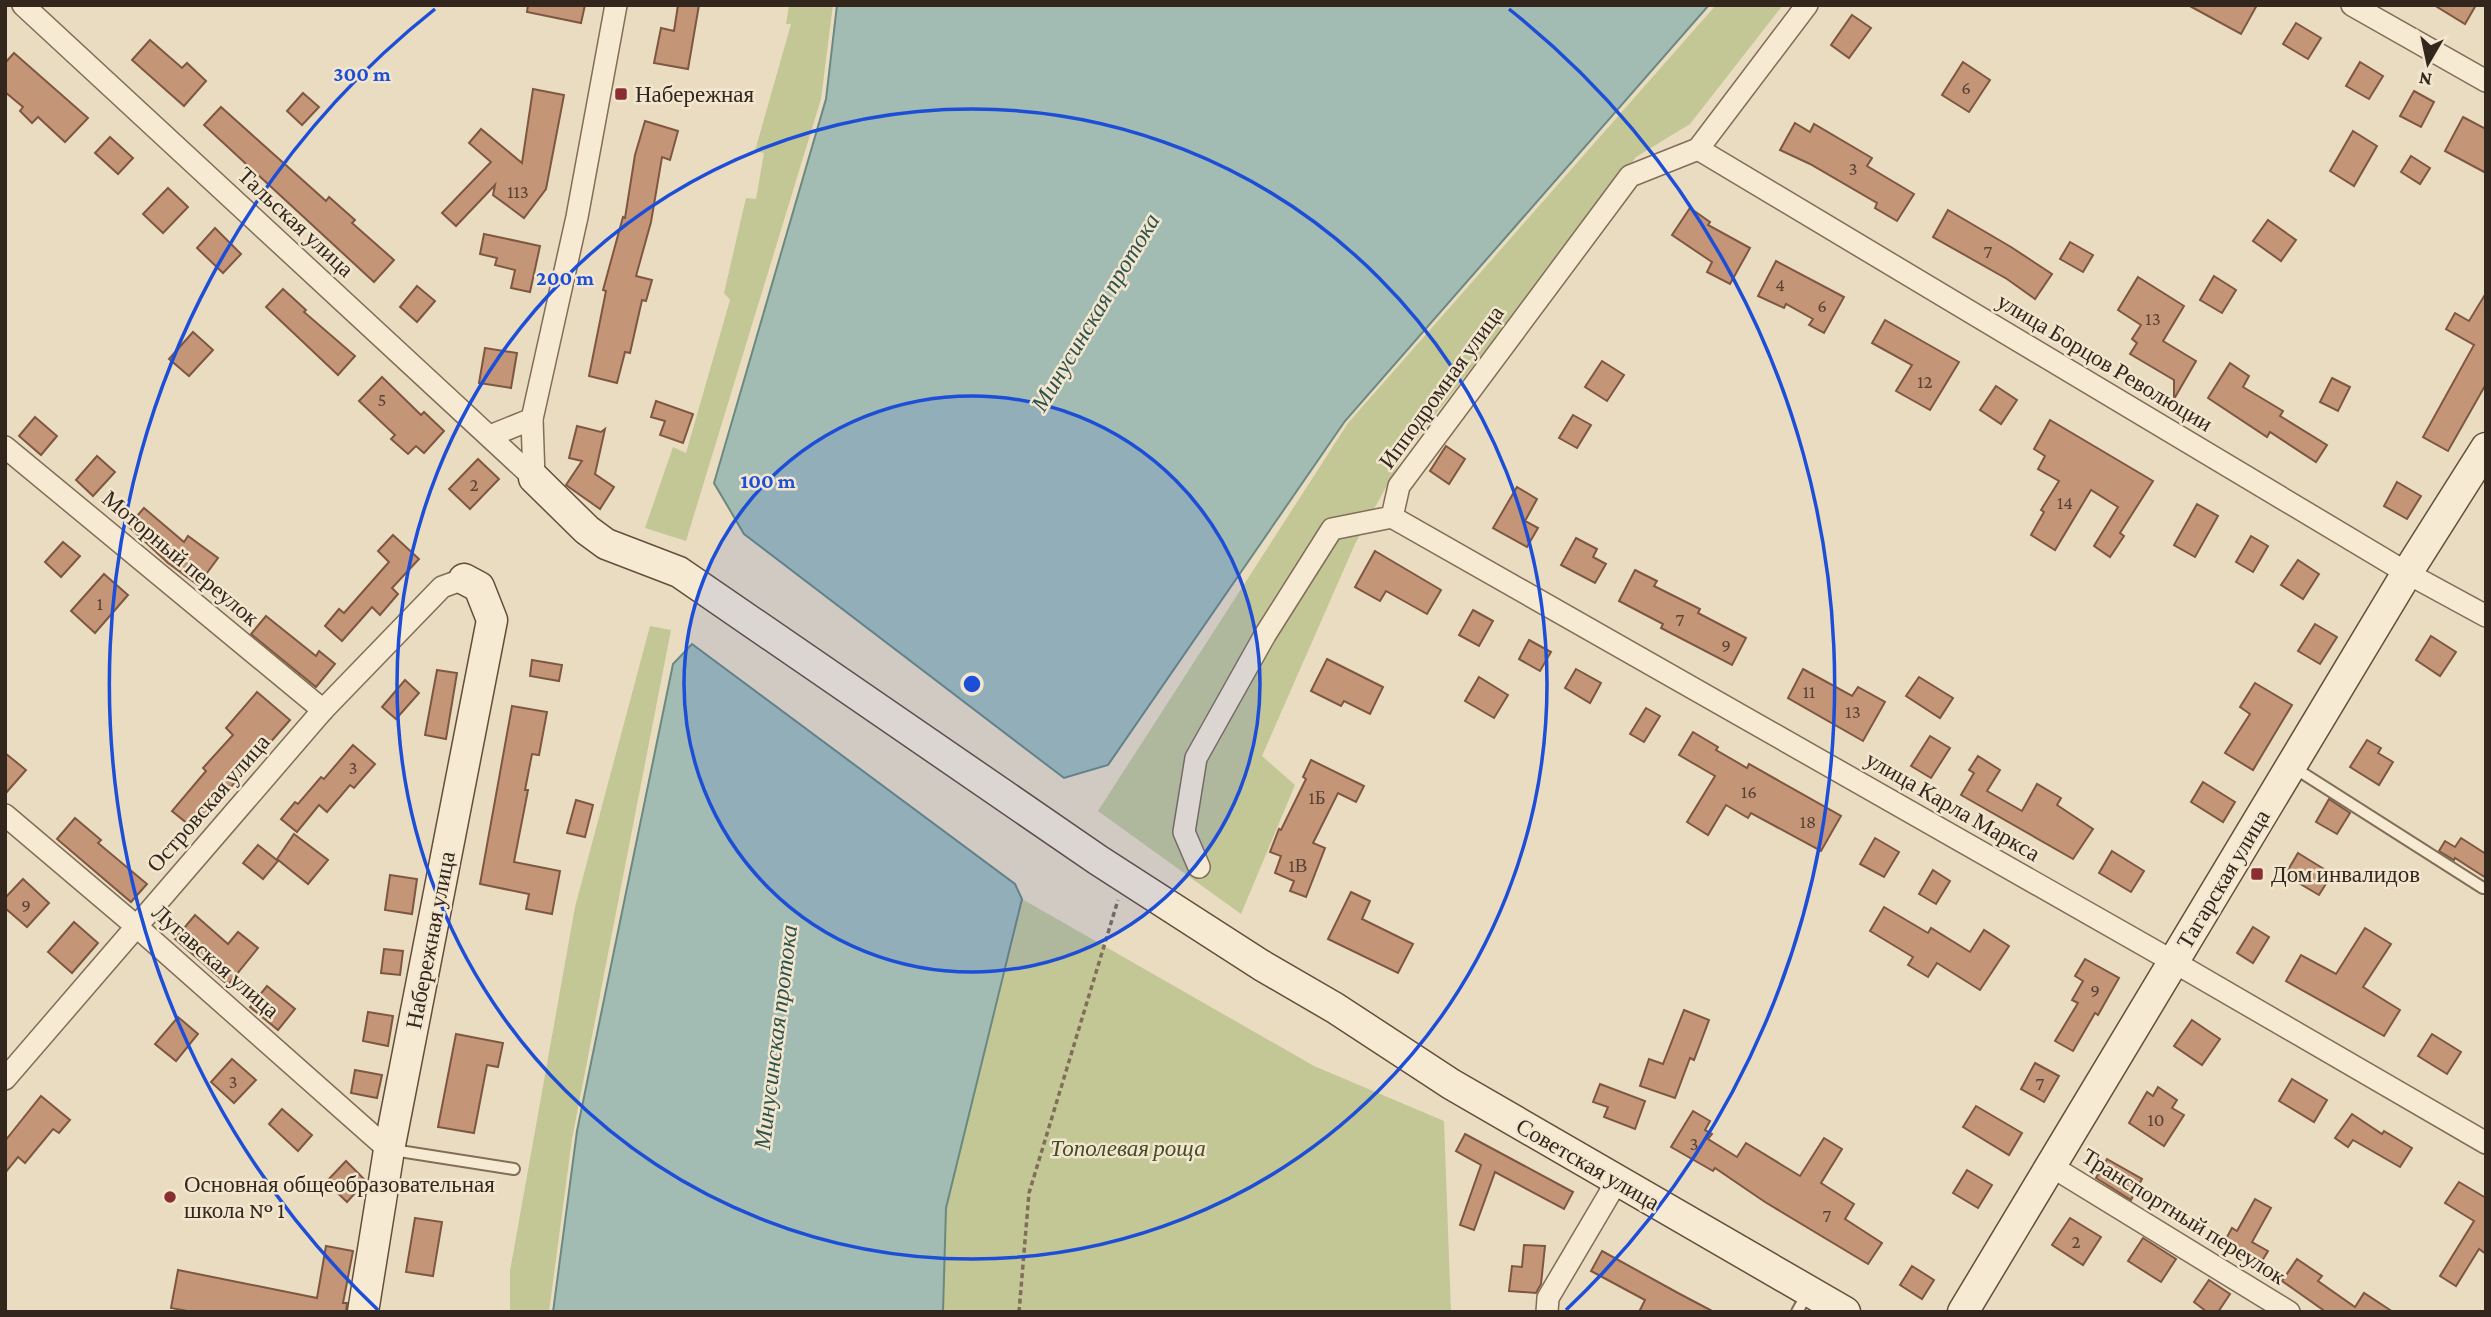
<svg xmlns="http://www.w3.org/2000/svg" width="2491" height="1317" font-family="'Crimson Pro',serif">
  <style>
    .green { fill: #c3c795 }
    .water { fill: #a2bcb4; stroke: #6b8980; stroke-width: 2 }
    .building { fill: #c59578; stroke: #7e5741; stroke-width: 2 }
    .lines { fill: none; stroke-linecap: round; stroke-linejoin: round }
    .lane-casing { stroke: #816d59; stroke-width: 14 }
    .street-casing { stroke: #816d59; stroke-width: 24 }
    .secondary-casing { stroke: #634e3d; stroke-width: 33 }
    .path { stroke: #816d59; stroke-width: 3.5; stroke-dasharray: 5 3.5; stroke-linecap: butt }
    .lane { stroke: #f6ead2; stroke-width: 10 }
    .street { stroke: #f6ead2; stroke-width: 21 }
    .secondary { stroke: #f6ead2; stroke-width: 30 }
    .ring { fill: none; stroke: #1d4ed8; stroke-width: 3.5 }
    .poi-dot { fill: #8b2e32; stroke: #f2e6ce; stroke-width: 2.5 }
    .labels { text-anchor: middle; dominant-baseline: central; stroke-width: 5; stroke-linejoin: round; paint-order: stroke }
    .number-label { font-size: 19px; fill: #574234 }
    .poi-label { font-size: 23px; fill: #32261d; stroke: #f2e6ce; text-anchor: start }
    .street-label { font-size: 23px; fill: #32261d; stroke: #f2e6ce }
    .park-label { font-size: 23px; font-style: italic; fill: #444d25; stroke: #f2e6ce }
    .water-label { font-size: 24px; font-style: italic; fill: #2d514d; stroke: #f2e6ce }
    .centre { fill: #1d4ed8; stroke: #f2e6ce; stroke-width: 3.5 }
    .ring-label { font-size: 21px; text-anchor: middle; font-weight: bold; fill: #1d4ed8; stroke: #f2e6ce; stroke-width: 5; stroke-linejoin: round; paint-order: stroke }
  </style>
  <rect width="100%" height="100%" fill="#eadcc0"/>
  <g class="green">
    <polygon points="789,5 833,5 821,99 686,541 645,528 673,447 686,453 730,300 724,293 746,198 756,199 764,153 755,151 791,24 786,24"/>
    <polygon points="1716,5 1783,5 1690,124 1636,157 1403,456 1355,544 1262,756 1295,785 1241,914 1098,811 1348,423"/>
    <polygon points="650,626 671,630 572,1139 549,1312 510,1312 510,1271 575,907"/>
    <polygon points="1022,899 1314,1066 1444,1121 1451,1312 943,1312 946,1208"/>
  </g>
  <g class="water">
    <polygon points="837,5 1709,5 1345,421 1108,765 1064,778 744,534 714,483 826,99"/>
    <polygon points="692,644 1015,884 1022,899 946,1208 943,1312 553,1312 577,1131 673,664"/>
  </g>
  <g class="building">
    <polygon points="528,5 585,5 581,23 527,12"/>
    <polygon points="678,5 699,5 688,69 654,63 661,28 674,31"/>
    <polygon points="2188,5 2257,5 2241,34"/>
    <polygon points="2434,5 2476,5 2465,24"/>
    <polygon points="1852,15 1871,28 1849,58 1831,45"/>
    <polygon points="2296,23 2321,38 2308,59 2283,44"/>
    <polygon points="150,40 182,68 187,63 206,81 184,106 132,60"/>
    <polygon points="14,53 88,118 65,142 38,117 32,123 20,111 23,107 5,92 5,63"/>
    <polygon points="1963,62 1990,80 1969,112 1942,95"/>
    <polygon points="2360,62 2383,76 2369,99 2346,86"/>
    <polygon points="533,89 564,95 546,189 524,218 493,195 495,185 456,226 442,213 491,162 469,143 481,129 522,163"/>
    <polygon points="2414,91 2434,102 2421,127 2400,116"/>
    <polygon points="303,93 319,107 302,125 287,111"/>
    <polygon points="221,107 326,201 329,197 355,220 352,223 394,260 374,282 204,125"/>
    <polygon points="2463,117 2486,129 2486,173 2445,151"/>
    <polygon points="645,121 678,131 670,160 662,157 651,222 636,276 652,280 646,301 642,300 630,353 625,352 617,383 589,376 606,291 603,290 623,217 625,218 635,155"/>
    <polygon points="1795,123 1810,132 1814,124 1872,158 1867,166 1914,194 1897,221 1875,208 1877,203 1810,164 1780,150"/>
    <polygon points="2353,131 2377,146 2354,186 2330,171"/>
    <polygon points="110,137 133,158 118,174 95,153"/>
    <polygon points="2411,156 2430,168 2420,184 2401,172"/>
    <polygon points="168,188 188,207 163,233 143,214"/>
    <polygon points="1690,208 1710,222 1708,225 1750,248 1730,284 1707,272 1712,262 1672,235"/>
    <polygon points="1948,210 2011,247 2052,274 2035,299 2007,279 1933,237"/>
    <polygon points="2268,220 2296,240 2281,261 2253,241"/>
    <polygon points="215,228 241,254 223,273 197,248"/>
    <polygon points="484,234 540,246 530,292 511,288 515,270 495,265 497,258 480,254"/>
    <polygon points="2070,242 2093,255 2083,272 2060,259"/>
    <polygon points="1776,261 1844,297 1824,333 1809,325 1813,319 1786,304 1784,308 1758,296"/>
    <polygon points="2214,276 2236,290 2222,313 2200,300"/>
    <polygon points="2138,277 2184,306 2163,341 2196,361 2174,399 2174,380 2130,354 2137,343 2132,339 2141,325 2118,310"/>
    <polygon points="417,286 435,301 417,322 400,307"/>
    <polygon points="283,289 306,310 304,312 355,356 338,375 266,307"/>
    <polygon points="2486,293 2486,384 2448,451 2423,437 2474,345 2446,329 2455,313 2469,321"/>
    <polygon points="1885,320 1959,362 1930,410 1896,391 1912,365 1872,343"/>
    <polygon points="193,332 213,350 189,376 169,359"/>
    <polygon points="485,348 517,353 511,388 479,383"/>
    <polygon points="1602,361 1624,375 1607,401 1585,387"/>
    <polygon points="2230,363 2249,376 2243,387 2283,411 2280,416 2327,445 2316,462 2270,432 2267,437 2208,398"/>
    <polygon points="382,377 421,415 424,412 444,431 424,453 416,446 408,454 391,439 395,435 359,401"/>
    <polygon points="2332,378 2350,387 2338,411 2320,402"/>
    <polygon points="1996,386 2017,400 2001,424 1980,410"/>
    <polygon points="656,401 693,414 683,443 660,435 665,421 651,417"/>
    <polygon points="1573,415 1591,425 1577,448 1559,438"/>
    <polygon points="35,417 57,436 41,455 19,436"/>
    <polygon points="2050,420 2153,481 2120,533 2124,536 2110,557 2094,546 2118,507 2091,490 2055,550 2031,535 2044,512 2041,510 2059,481 2038,469 2045,456 2034,449"/>
    <polygon points="577,426 601,432 605,429 595,474 614,487 600,509 566,485 582,461 569,458"/>
    <polygon points="1446,446 1465,459 1449,484 1430,471"/>
    <polygon points="97,456 115,472 93,496 76,480"/>
    <polygon points="478,459 499,479 470,509 449,489"/>
    <polygon points="2397,482 2421,496 2407,519 2384,506"/>
    <polygon points="1517,487 1537,499 1525,521 1538,528 1527,547 1493,528"/>
    <polygon points="2197,504 2218,516 2195,557 2174,545"/>
    <polygon points="144,508 184,542 188,536 218,558 198,585 168,563 128,526"/>
    <polygon points="393,535 419,559 392,588 398,594 380,615 372,607 342,641 325,626 339,609 344,613 389,562 378,551"/>
    <polygon points="2251,536 2268,546 2253,572 2236,562"/>
    <polygon points="1576,538 1597,549 1593,557 1606,564 1595,583 1561,565"/>
    <polygon points="63,542 80,556 61,577 45,562"/>
    <polygon points="1375,551 1441,590 1427,614 1386,591 1380,601 1355,587"/>
    <polygon points="2298,560 2319,574 2303,599 2281,585"/>
    <polygon points="1635,570 1657,581 1654,586 1700,609 1698,613 1746,638 1732,665 1661,628 1663,624 1619,601"/>
    <polygon points="104,574 128,595 95,633 71,611"/>
    <polygon points="1473,610 1493,621 1479,646 1459,635"/>
    <polygon points="266,616 316,656 319,651 335,664 316,687 251,634"/>
    <polygon points="2315,624 2337,637 2320,664 2298,651"/>
    <polygon points="2431,636 2456,652 2440,676 2416,660"/>
    <polygon points="1529,640 1551,652 1540,671 1519,659"/>
    <polygon points="1327,659 1383,687 1370,714 1344,701 1341,706 1311,691"/>
    <polygon points="532,660 562,665 559,681 530,676"/>
    <polygon points="1576,669 1601,683 1590,703 1565,688"/>
    <polygon points="1803,669 1852,696 1858,687 1885,702 1863,741 1788,698"/>
    <polygon points="437,670 457,673 446,739 425,735"/>
    <polygon points="1479,677 1508,695 1494,718 1465,701"/>
    <polygon points="1919,677 1953,698 1940,718 1906,696"/>
    <polygon points="405,680 419,693 396,719 382,707"/>
    <polygon points="2255,683 2292,705 2253,770 2225,753 2250,714 2240,707"/>
    <polygon points="257,692 290,720 194,829 172,811 206,771 203,768 233,735 226,728"/>
    <polygon points="512,706 547,712 539,755 532,754 525,790 528,790 514,862 560,871 552,914 526,909 529,894 480,884"/>
    <polygon points="1646,708 1660,716 1644,742 1630,734"/>
    <polygon points="1693,732 1718,747 1716,750 1747,768 1749,764 1841,816 1821,851 1751,813 1748,818 1726,805 1708,835 1687,822 1715,776 1679,755"/>
    <polygon points="1930,736 1950,748 1931,778 1911,766"/>
    <polygon points="2367,740 2381,748 2378,753 2393,762 2379,785 2350,767"/>
    <polygon points="353,745 375,764 354,788 350,785 327,812 319,805 297,832 281,819 295,802 298,804 321,777 324,779"/>
    <polygon points="5,753 26,770 5,794"/>
    <polygon points="1978,756 2000,770 1987,791 2022,811 2037,784 2061,798 2057,805 2093,829 2073,859 1961,795 1974,773 1969,770"/>
    <polygon points="1311,760 1364,786 1356,802 1338,793 1313,843 1325,848 1306,897 1290,891 1294,881 1275,873 1281,856 1270,852 1279,829 1281,830 1306,779 1303,777"/>
    <polygon points="2203,782 2235,802 2223,822 2191,802"/>
    <polygon points="2329,799 2350,813 2337,834 2316,822"/>
    <polygon points="576,800 593,805 585,837 567,833"/>
    <polygon points="75,818 101,840 98,843 147,884 131,902 57,839"/>
    <polygon points="294,834 328,860 308,884 277,859"/>
    <polygon points="1875,838 1899,852 1884,877 1860,864"/>
    <polygon points="2461,838 2486,854 2486,878 2455,858 2454,860 2439,851 2445,841 2455,847"/>
    <polygon points="258,845 278,861 263,879 243,863"/>
    <polygon points="2112,851 2144,871 2131,892 2099,873"/>
    <polygon points="2298,853 2332,874 2319,895 2285,875"/>
    <polygon points="1933,870 1950,881 1936,904 1919,894"/>
    <polygon points="390,875 417,879 412,914 385,910"/>
    <polygon points="23,879 49,903 27,927 5,908 5,898"/>
    <polygon points="1351,892 1370,901 1362,919 1413,944 1398,973 1328,939"/>
    <polygon points="1884,907 1928,933 1931,928 1970,952 1984,930 2009,946 1980,990 1937,963 1928,977 1908,965 1913,957 1870,931"/>
    <polygon points="195,915 228,944 238,932 258,948 228,985 175,939"/>
    <polygon points="74,922 98,943 72,973 48,952"/>
    <polygon points="2253,927 2269,937 2253,963 2237,953"/>
    <polygon points="2365,928 2391,944 2363,987 2400,1010 2384,1036 2286,981 2301,955 2336,974"/>
    <polygon points="384,949 403,951 400,975 381,973"/>
    <polygon points="2085,959 2119,978 2098,1015 2095,1013 2073,1051 2055,1041 2078,1003 2072,1000 2083,981 2075,976"/>
    <polygon points="267,986 295,1009 278,1030 250,1007"/>
    <polygon points="1684,1010 1709,1020 1694,1060 1690,1058 1675,1098 1640,1086 1649,1059 1663,1064"/>
    <polygon points="368,1012 393,1016 388,1046 363,1041"/>
    <polygon points="178,1017 198,1034 176,1061 155,1044"/>
    <polygon points="2192,1020 2220,1039 2202,1065 2174,1046"/>
    <polygon points="456,1034 503,1043 498,1067 487,1065 474,1133 438,1127"/>
    <polygon points="2432,1034 2461,1052 2447,1074 2418,1056"/>
    <polygon points="232,1059 256,1080 234,1103 211,1082"/>
    <polygon points="2035,1063 2059,1076 2044,1102 2021,1089"/>
    <polygon points="355,1070 382,1075 377,1098 351,1093"/>
    <polygon points="2292,1079 2327,1100 2314,1122 2279,1101"/>
    <polygon points="1600,1084 1645,1101 1635,1129 1604,1117 1608,1107 1593,1102"/>
    <polygon points="2158,1087 2177,1100 2172,1108 2184,1115 2164,1146 2129,1123 2147,1092 2153,1096"/>
    <polygon points="41,1096 70,1120 59,1133 53,1129 25,1163 18,1157 5,1173 5,1141"/>
    <polygon points="1976,1106 2022,1133 2009,1155 1963,1127"/>
    <polygon points="282,1109 312,1135 298,1151 269,1124"/>
    <polygon points="1693,1111 1710,1121 1705,1130 1712,1134 1708,1139 1737,1157 1746,1143 1800,1176 1824,1138 1842,1149 1821,1183 1854,1204 1845,1219 1882,1243 1868,1264 1765,1202 1715,1168 1713,1171 1671,1147"/>
    <polygon points="2352,1114 2382,1134 2384,1131 2412,1148 2400,1167 2353,1140 2348,1147 2335,1138"/>
    <polygon points="1465,1134 1573,1192 1564,1209 1495,1172 1474,1230 1460,1225 1481,1165 1456,1151"/>
    <polygon points="2107,1159 2142,1179 2131,1200 2096,1178"/>
    <polygon points="346,1161 366,1181 347,1202 326,1182"/>
    <polygon points="1967,1170 1992,1185 1978,1208 1953,1193"/>
    <polygon points="2459,1182 2486,1198 2486,1254 2479,1249 2456,1286 2440,1276 2474,1221 2445,1203"/>
    <polygon points="2255,1199 2271,1208 2252,1242 2268,1251 2259,1266 2222,1246 2232,1228 2237,1231"/>
    <polygon points="415,1218 442,1222 433,1276 406,1272"/>
    <polygon points="2070,1218 2101,1237 2083,1265 2052,1245"/>
    <polygon points="2143,1238 2176,1259 2161,1282 2128,1261"/>
    <polygon points="1524,1245 1545,1246 1541,1284 1536,1293 1509,1291 1512,1266 1522,1267"/>
    <polygon points="326,1246 353,1251 343,1303 347,1303 346,1312 193,1312 171,1308 178,1270 317,1298"/>
    <polygon points="1602,1251 1678,1293 1714,1312 1639,1312 1645,1300 1591,1271"/>
    <polygon points="2297,1259 2322,1276 2318,1281 2355,1307 2364,1293 2393,1312 2326,1312 2282,1281"/>
    <polygon points="1912,1266 1934,1280 1922,1299 1900,1285"/>
    <polygon points="2209,1280 2230,1294 2218,1312 2207,1312 2194,1302"/>
  </g>
  <g class="lines">
    <defs>
      <g id="lane">
        <polyline points="2293,767 2483,888"/>
        <polyline points="393,1150 514,1169"/>
        <polyline points="1797,1312 1807,1294"/>
      </g>
      <g id="street">
        <polyline points="23,5 534,478"/>
        <polyline points="2352,5 2486,81"/>
        <polyline points="1698,149 2407,573 2486,616"/>
        <polyline points="490,436 532,419"/>
        <polyline points="5,447 323,710"/>
        <polyline points="534,478 532,419 577,217 616,5"/>
        <polyline points="1392,517 2174,962 2486,1143"/>
        <polyline points="5,815 136,926 389,1150"/>
        <polyline points="1199,867 1184,832 1196,758 1265,635 1332,529 1392,517 1399,486 1630,176 1698,149 1807,5"/>
        <polyline points="5,1079 323,710 442,587 464,579"/>
        <polyline points="2051,1166 2289,1312"/>
        <polyline points="1547,1312 1548,1298 1617,1181"/>
      </g>
      <g id="secondary">
        <polyline points="534,478 587,530 606,544 679,572 1098,860 1261,965 1335,1008 1451,1084 1845,1312"/>
        <polyline points="363,1312 389,1150 492,620 479,587 464,579"/>
        <polyline points="1963,1312 2407,573 2486,448"/>
      </g>
    </defs>
    <use href="#lane" class="lane-casing"/>
    <use href="#street" class="street-casing"/>
    <use href="#secondary" class="secondary-casing"/>
    <polyline class="path" points="1019,1312 1029,1193 1118,900"/>
    <use href="#lane" class="lane"/>
    <use href="#street" class="street"/>
    <use href="#secondary" class="secondary"/>
  </g>
  <circle cx="972" cy="684" r="288" fill="#1d4ed8" fill-opacity=".12"/>
  <g class="ring">
    <circle cx="972" cy="684" r="288"/>
    <circle cx="972" cy="684" r="575"/>
    <path d="M378 1310A863 863 0 0 1 435 9M1509 9A863 863 0 0 1 1566 1310"/>
  </g>
  <g class="poi-dot">
    <rect x="614" y="87" width="14" height="14" rx="3.5"/>
    <rect x="2250" y="867" width="14" height="14" rx="3.5"/>
    <circle cx="170" cy="1197" r="7"/>
  </g>
  <g class="labels">
    <g class="number-label">
      <text x="1966" y="87">6</text>
      <text x="1853" y="168">3</text>
      <text x="518" y="191">113</text>
      <text x="1988" y="251">7</text>
      <text x="1780" y="284">4</text>
      <text x="1822" y="305">6</text>
      <text x="2153" y="318">13</text>
      <text x="1925" y="381">12</text>
      <text x="382" y="399">5</text>
      <text x="474" y="484">2</text>
      <text x="2065" y="502">14</text>
      <text x="100" y="603">1</text>
      <text x="1680" y="619">7</text>
      <text x="1726" y="645">9</text>
      <text x="1809" y="691">11</text>
      <text x="1853" y="711">13</text>
      <text x="353" y="767">3</text>
      <text x="1749" y="791">16</text>
      <text x="1317" y="797">1Б</text>
      <text x="1808" y="821">18</text>
      <text x="1298" y="865">1В</text>
      <text x="26" y="905">9</text>
      <text x="2095" y="990">9</text>
      <text x="233" y="1081">3</text>
      <text x="2040" y="1083">7</text>
      <text x="2156" y="1119">10</text>
      <text x="1694" y="1143">3</text>
      <text x="1827" y="1215">7</text>
      <text x="2076" y="1241">2</text>
    </g>
    <g class="poi-label">
      <text x="635" y="94">Набережная</text>
      <text x="2271" y="874">Дом инвалидов</text>
      <text x="184" y="1184">Основная общеобразовательная<tspan x="184" dy="26">школа № 1</tspan></text>
    </g>
    <g class="street-label">
      <text transform="translate(296 222) rotate(43)">Тальская улица</text>
      <text transform="translate(2105 362) rotate(31)">улица Борцов Революции</text>
      <text transform="translate(1441 387) rotate(-54)">Ипподромная улица</text>
      <text transform="translate(181 558) rotate(40)">Моторный переулок</text>
      <text transform="translate(208 803) rotate(-49)">Островская улица</text>
      <text transform="translate(1953 806) rotate(30)">улица Карла Маркса</text>
      <text transform="translate(2223 879) rotate(-59)">Тагарская улица</text>
      <text transform="translate(430 940) rotate(-79)">Набережная улица</text>
      <text transform="translate(216 961) rotate(41)">Лугавская улица</text>
      <text transform="translate(1588 1164) rotate(30)">Советская улица</text>
      <text transform="translate(2184 1216) rotate(32)">Транспортный переулок</text>
    </g>
    <g class="park-label">
      <text x="1128" y="1148">Тополевая роща</text>
    </g>
    <g class="water-label">
      <text transform="translate(1095 312) rotate(-59)">Минусинская протока</text>
      <text transform="translate(775 1037) rotate(-83)">Минусинская протока</text>
    </g>
  </g>
  <circle cx="972" cy="684" r="10" class="centre"/>
  <g class="ring-label">
    <text x="362" y="81">300 m</text>
    <text x="565" y="285">200 m</text>
    <text x="768" y="488">100 m</text>
  </g>
  <rect width="2491" height="1317" fill="none" stroke="#32261d" stroke-width="14"/>
  <g transform="translate(2428 63) rotate(189)" stroke="#f2e6ce" stroke-width="5" paint-order="stroke">
  <path d="M0-5L12 26L0 18L-12 26Z" fill="#32261d"/>
  <text y="-10" font-size="19" font-weight="bold" text-anchor="middle" fill="#32261d">N</text>
  </g>
</svg>
